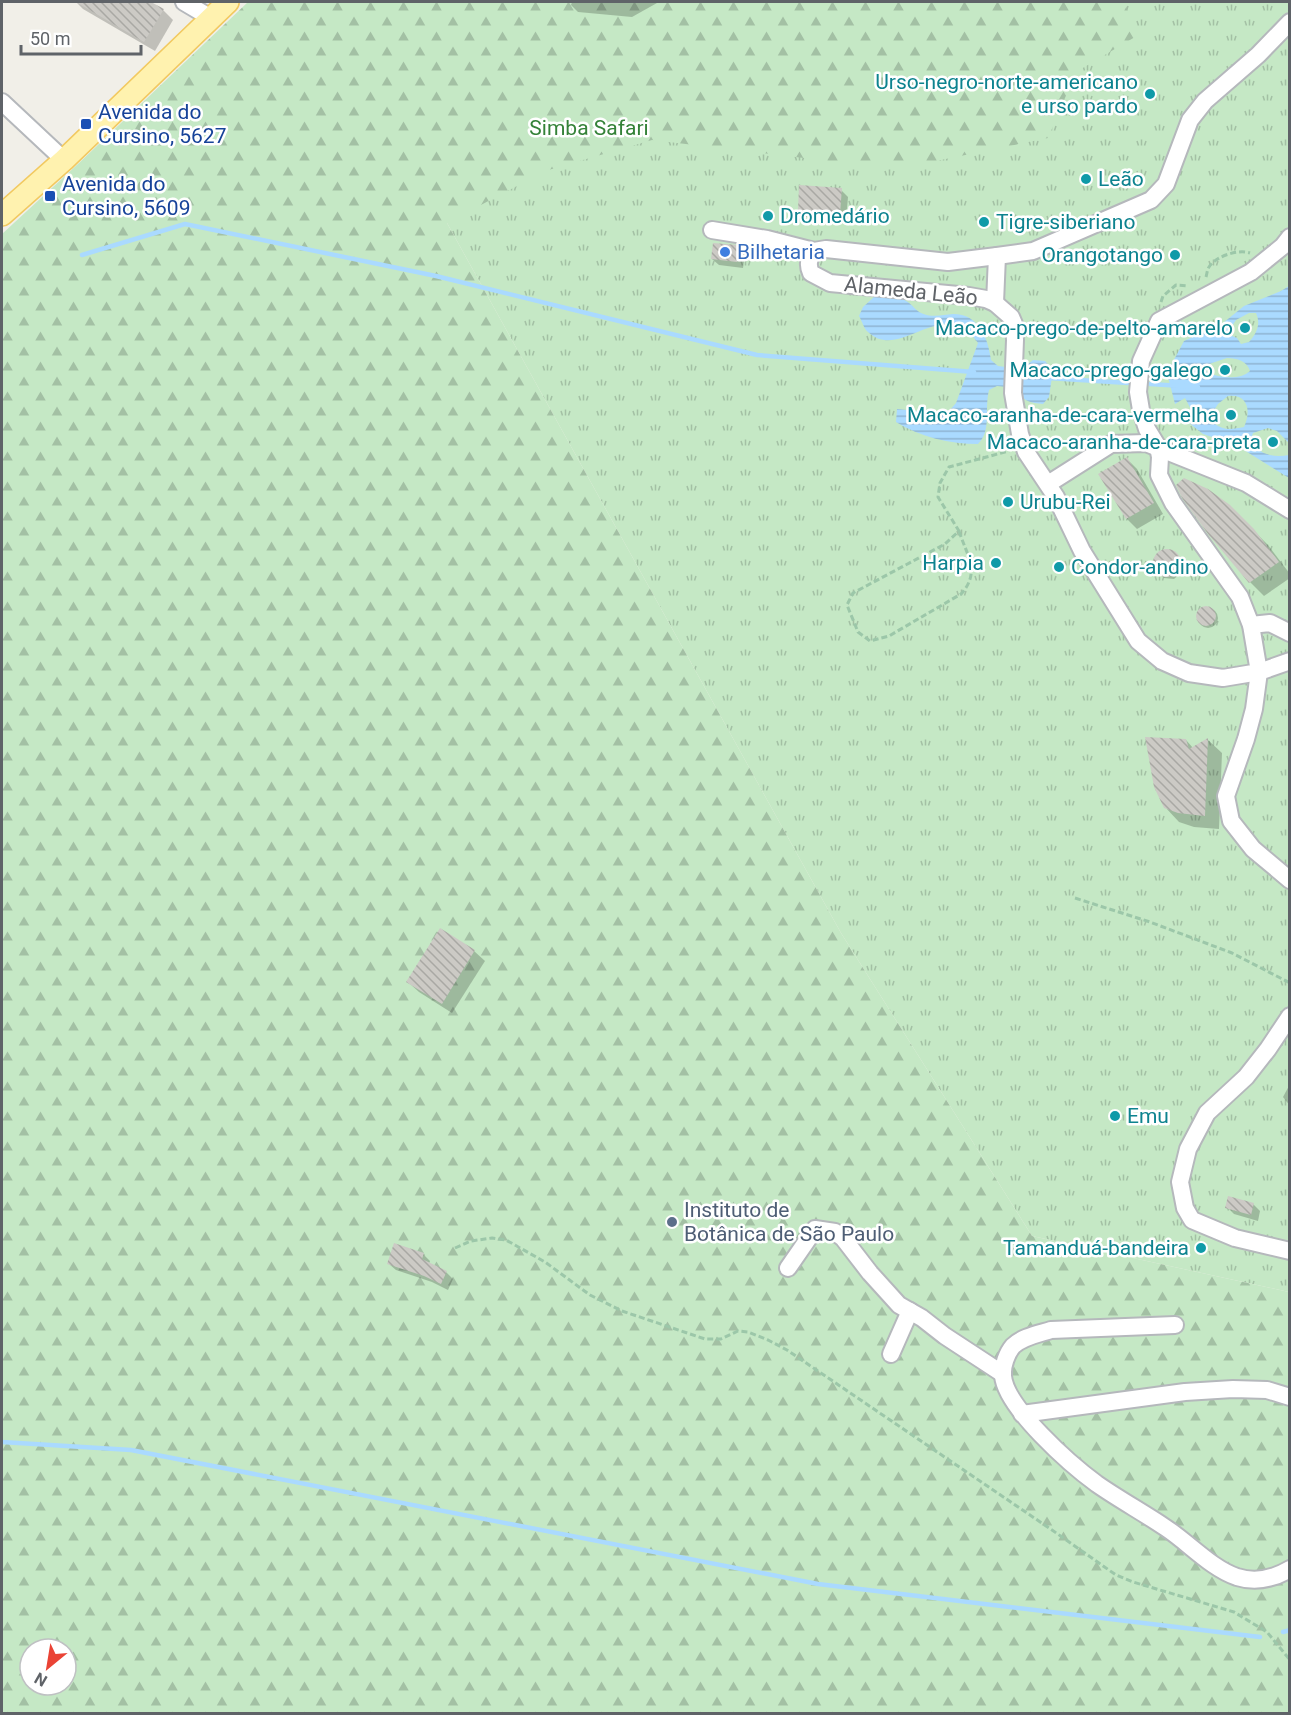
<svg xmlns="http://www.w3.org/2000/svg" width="1291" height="1715" font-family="Roboto,sans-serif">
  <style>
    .grass { fill: url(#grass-tufts) }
    .forest { fill: url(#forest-firs); fill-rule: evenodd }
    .water { fill: url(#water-rules); fill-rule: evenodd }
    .shadow { fill: #0003 }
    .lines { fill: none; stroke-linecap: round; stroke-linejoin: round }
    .stream { stroke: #aadaff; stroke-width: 4.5 }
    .building { fill: url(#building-back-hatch) }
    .minor-casing { stroke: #b5b8bc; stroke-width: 20 }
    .major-casing { stroke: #f2c960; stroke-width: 24 }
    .path { stroke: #9cc7a9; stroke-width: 3; stroke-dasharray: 6 3; stroke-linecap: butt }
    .minor { stroke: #fff; stroke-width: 16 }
    .major { stroke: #fff2af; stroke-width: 21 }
    .culture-dot { fill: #0f9aa8; stroke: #fff; stroke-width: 2 }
    .transit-dot { fill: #1a4fb4; stroke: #fff; stroke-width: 2 }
    .shop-dot { fill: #3f7fe0; stroke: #fff; stroke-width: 2 }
    .service-dot { fill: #5c6f8a; stroke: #fff; stroke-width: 2 }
    .labels { text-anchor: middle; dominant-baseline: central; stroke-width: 5; stroke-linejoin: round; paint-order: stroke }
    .culture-label { font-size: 21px; fill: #0d838f; stroke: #fff; text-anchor: end }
    .transit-label { font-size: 21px; fill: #164399; stroke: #fff; text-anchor: start }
    .park-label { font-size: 21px; fill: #348238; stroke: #fff }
    .shop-label { font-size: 21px; fill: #366cbe; stroke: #fff; text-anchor: start }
    .street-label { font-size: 21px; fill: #5f6368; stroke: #fff }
    .service-label { font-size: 21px; fill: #4e5e75; stroke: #fff; text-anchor: start }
  </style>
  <defs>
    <pattern id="grass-tufts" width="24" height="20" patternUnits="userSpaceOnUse" patternTransform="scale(1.5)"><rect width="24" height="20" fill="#c5e8c5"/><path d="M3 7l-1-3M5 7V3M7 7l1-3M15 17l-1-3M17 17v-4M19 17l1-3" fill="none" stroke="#a3c0a4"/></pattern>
    <pattern id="forest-firs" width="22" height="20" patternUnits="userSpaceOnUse" patternTransform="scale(1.5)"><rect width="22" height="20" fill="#c5e8c5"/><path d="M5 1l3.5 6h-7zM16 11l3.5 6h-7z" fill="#a3c0a4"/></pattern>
    <pattern id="water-rules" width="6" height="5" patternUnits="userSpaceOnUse" patternTransform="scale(1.5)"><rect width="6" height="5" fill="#aadaff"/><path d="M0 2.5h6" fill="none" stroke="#8eb4d2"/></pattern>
    <pattern id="building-back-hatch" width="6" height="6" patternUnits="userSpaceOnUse" patternTransform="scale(1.5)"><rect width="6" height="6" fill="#cccac5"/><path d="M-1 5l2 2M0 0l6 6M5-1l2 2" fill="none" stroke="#a9a8a4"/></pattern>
  </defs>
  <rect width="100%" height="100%" fill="#f1efe8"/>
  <polygon class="grass" points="328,2 1289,2 1289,1292 1032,1236 841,933 447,223"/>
  <path class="forest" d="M248 2H1125L1135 37 1076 72 1048 138 926 163H846L652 140 545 171 447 223 841 933 1032 1236 1289 1292V1713H2V234L79 163ZM30 1649H66V1685H30Z"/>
  <g class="water">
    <path d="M1289 286V443L1277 431 1268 428 1253 433 1250 442C1261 455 1274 458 1289 455V478L1236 445 1203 434 1188 422 1194 415 1185 398 1175 404 1167 373 1184 341 1223 323 1244 306 1281 291ZM1249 313H1256C1261 324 1257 333 1249 342L1241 344 1237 338 1230 335 1228 332 1236 320ZM1227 358C1237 358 1247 361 1250 371 1239 381 1220 377 1207 373L1206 369 1209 364ZM1228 396C1249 394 1251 412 1244 427 1233 429 1224 431 1215 424L1213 412 1218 404Z"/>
    <path d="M874 297C884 297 898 295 906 301 912 304 915 310 921 313 931 318 943 315 953 314 979 314 988 338 991 360L998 366 1022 369 1033 360 1045 361 1053 370 1049 397 1043 404C1032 403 1019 401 1019 388L997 386 989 390C984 410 992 430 978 444 950 444 920 437 896 422L897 409 937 413 950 410 956 403 978 343C942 293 901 363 868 332 864 329 862 321 859 316L863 307Z"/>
  </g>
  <g class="shadow">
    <polygon points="76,2 149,2 163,10 173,20 155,51 83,9"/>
    <polygon points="572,2 657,2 657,3 632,17 578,12 571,5"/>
    <polygon points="841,190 848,197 846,220 806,217 799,210"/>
    <polygon points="738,247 745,254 743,268 719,265 712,259"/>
    <polygon points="1127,459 1137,469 1163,514 1137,529 1127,519"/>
    <polygon points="1229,506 1268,545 1290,574 1290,578 1264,596 1250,582"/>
    <polygon points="1163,550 1173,551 1182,563 1182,572 1174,579 1164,578 1154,566 1155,557"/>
    <circle cx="1208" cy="618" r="10"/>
    <polygon points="1186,740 1193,748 1208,740 1222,753 1219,829 1194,827 1179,822 1165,807"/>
    <polygon points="474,951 485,961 452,1013 419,992 408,982"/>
    <polygon points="1290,1084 1290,1106 1283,1097"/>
    <polygon points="1253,1204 1260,1211 1258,1221 1234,1214 1227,1207"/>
    <polygon points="423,1254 430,1261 429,1264 446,1272 453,1279 448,1290 432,1282 396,1270 389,1264"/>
  </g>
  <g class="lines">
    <g class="stream">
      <polyline points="82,255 185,224 436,276 757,355 974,372"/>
      <polyline points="1048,378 1128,383"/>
      <polyline points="1150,384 1198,387"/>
      <polyline points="2,1442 131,1450 818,1584 1260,1637"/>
      <polyline points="1283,1632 1290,1630"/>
    </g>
  </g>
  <g class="building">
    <polygon points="76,2 151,2 164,9 144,42"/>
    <polygon points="799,185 842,188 840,214 798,211"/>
    <polygon points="713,243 739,245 737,262 711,259"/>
    <polygon points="1127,457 1154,503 1126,519 1098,474"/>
    <polygon points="1184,478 1208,489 1230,505 1254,529 1279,562 1249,583 1208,534 1182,498 1176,485"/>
    <circle cx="1167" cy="563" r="14"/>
    <circle cx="1206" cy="616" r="10"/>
    <polygon points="1145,737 1186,739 1189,749 1208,738 1205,816 1178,813 1164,808 1154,787"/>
    <polygon points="440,928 475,950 442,1004 406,982"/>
    <polygon points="1228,1196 1254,1203 1251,1215 1225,1208"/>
    <polygon points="394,1243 424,1253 422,1259 447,1271 441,1284 424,1276 387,1264"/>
  </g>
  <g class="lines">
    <defs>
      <g id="minor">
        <polyline points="184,2 211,18"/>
        <path d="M1290 22 1258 55 1205 101 1190 120 1166 184 1151 200 1033 251 997 256 948 262 826 249 814 251C809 259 807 264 811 273L830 283 969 296 986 299 995 303 1011 317 1014 324 1015 340 1013 393 1020 434 1026 452 1056 497 1082 551 1138 641 1162 661 1189 673 1223 678 1259 672 1251 625 1240 597 1173 503 1159 475 1160 457 1158 447 1147 429 1141 410 1138 392 1141 361 1159 321 1251 272 1283 246 1290 237"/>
        <polyline points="2,102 64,160"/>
        <polyline points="712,230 767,239 814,251"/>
        <polyline points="995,303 997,256"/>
        <polyline points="1048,484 1111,444 1146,443 1246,483 1290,510"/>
        <polyline points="1251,625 1270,623 1290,633"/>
        <polyline points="1290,661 1259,672 1254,709 1246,739 1226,796 1231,821 1253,849 1290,880"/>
        <polyline points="1290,1016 1268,1049 1246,1077 1207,1113 1188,1149 1180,1182 1185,1208 1192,1220 1235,1238 1290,1251"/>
        <polyline points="788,1268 815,1229 835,1232 843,1238 870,1273 899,1305 922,1318 945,1336 1003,1374"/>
        <path d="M1175 1325 1051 1330C1038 1334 1022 1337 1013 1346 1007 1353 1002 1366 1003 1376 1006 1408 1071 1465 1097 1484 1120 1500 1144 1513 1166 1528 1190 1544 1211 1568 1237 1577 1256 1583 1273 1579 1290 1569"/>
        <polyline points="891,1354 910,1311"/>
        <polyline points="1022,1414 1185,1392 1233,1389 1267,1390 1290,1397"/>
      </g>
      <polyline id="major" points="2,215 64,160 228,2"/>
    </defs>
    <use href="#minor" class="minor-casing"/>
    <use href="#major" class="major-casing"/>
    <g class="path">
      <path d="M1206 277C1207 274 1207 270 1209 267 1216 256 1238 249 1250 253"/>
      <polyline points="1161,302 1163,296 1176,285 1188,286"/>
      <path d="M959 531C967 556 981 572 961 594L889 636 870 641 858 632 847 605 853 593 945 544 959 531 938 497 940 483 949 467 1009 451"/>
      <polyline points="1075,898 1150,922 1232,953 1290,983"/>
      <polyline points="455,1248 471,1241 492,1238 506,1240 545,1262 590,1295 622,1311 705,1339 721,1339 738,1331 748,1332 768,1340 787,1350 1052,1530 1116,1575 1133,1582 1234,1612 1267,1632 1290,1660"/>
    </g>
    <use href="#minor" class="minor"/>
    <use href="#major" class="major"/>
  </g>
  <g class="culture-dot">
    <circle cx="1150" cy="94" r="6"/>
    <circle cx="1086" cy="179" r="6"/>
    <circle cx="768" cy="216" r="6"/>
    <circle cx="984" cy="222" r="6"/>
    <circle cx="1175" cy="255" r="6"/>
    <circle cx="1245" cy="328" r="6"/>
    <circle cx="1225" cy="370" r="6"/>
    <circle cx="1231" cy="415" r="6"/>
    <circle cx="1273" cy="442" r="6"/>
    <circle cx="1008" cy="502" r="6"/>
    <circle cx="996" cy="563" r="6"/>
    <circle cx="1059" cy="567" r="6"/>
    <circle cx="1115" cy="1116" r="6"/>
    <circle cx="1201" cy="1248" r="6"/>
  </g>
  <g class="transit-dot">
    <rect x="80" y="118" width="12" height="12" rx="3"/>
    <rect x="44" y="190" width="12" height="12" rx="3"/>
  </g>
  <circle class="shop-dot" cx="725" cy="252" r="6"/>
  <circle class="service-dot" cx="672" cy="1222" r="6"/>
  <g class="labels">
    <g class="culture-label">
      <text x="1138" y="82">Urso-negro-norte-americano<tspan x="1138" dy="24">e urso pardo</tspan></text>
      <text x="1098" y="179" text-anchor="start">Leão</text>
      <text x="780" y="216" text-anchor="start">Dromedário</text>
      <text x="996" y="222" text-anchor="start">Tigre-siberiano</text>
      <text x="1163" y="255">Orangotango</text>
      <text x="1233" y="328">Macaco-prego-de-pelto-amarelo</text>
      <text x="1213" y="370">Macaco-prego-galego</text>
      <text x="1219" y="415">Macaco-aranha-de-cara-vermelha</text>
      <text x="1261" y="442">Macaco-aranha-de-cara-preta</text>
      <text x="1020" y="502" text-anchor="start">Urubu-Rei</text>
      <text x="984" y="563">Harpia</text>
      <text x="1071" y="567" text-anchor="start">Condor-andino</text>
      <text x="1127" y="1116" text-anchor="start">Emu</text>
      <text x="1189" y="1248">Tamanduá-bandeira</text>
    </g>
    <g class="transit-label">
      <text x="98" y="112">Avenida do<tspan x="98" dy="24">Cursino, 5627</tspan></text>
      <text x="62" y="184">Avenida do<tspan x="62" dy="24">Cursino, 5609</tspan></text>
    </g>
    <g class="park-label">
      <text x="589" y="128">Simba Safari</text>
    </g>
    <g class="shop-label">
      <text x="737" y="252">Bilhetaria</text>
    </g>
    <g class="street-label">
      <text transform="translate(911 291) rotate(6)">Alameda Leão</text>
    </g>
    <g class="service-label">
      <text x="684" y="1210">Instituto de<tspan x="684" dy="24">Botânica de São Paulo</tspan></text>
    </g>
  </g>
  <rect width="1291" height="1715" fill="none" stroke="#5f6368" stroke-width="6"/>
  <g transform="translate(48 1667) rotate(210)"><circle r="28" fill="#ffffff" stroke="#bfc1c3" stroke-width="1.5"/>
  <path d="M0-4.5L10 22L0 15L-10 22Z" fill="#ea4335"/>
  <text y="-9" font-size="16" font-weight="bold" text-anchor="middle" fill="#5f6368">N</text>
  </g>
  <path d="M21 45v9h120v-9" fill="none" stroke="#5f6368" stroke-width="3"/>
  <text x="30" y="45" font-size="18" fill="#5f6368" stroke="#ffffff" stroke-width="4.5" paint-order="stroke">50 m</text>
</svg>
